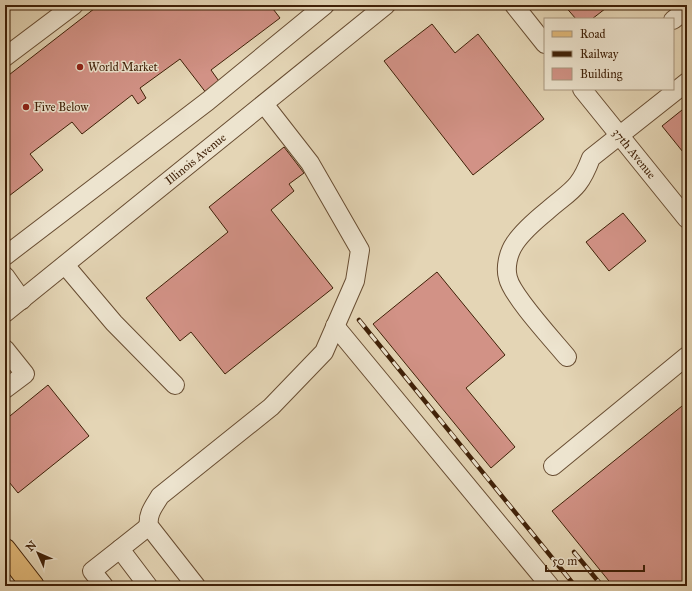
<svg xmlns="http://www.w3.org/2000/svg" width="692" height="591" font-family="'IM FELL Great Primer',serif">
  <style>
    .building { fill: #d29286; stroke: #3f2007 }
    .lines { fill: none; stroke-linecap: round; stroke-linejoin: round }
    .minor-casing { stroke: #684d32; stroke-width: 20 }
    .major-casing { stroke: #3f2007; stroke-width: 24 }
    .minor { stroke: #ede4cf; stroke-width: 18 }
    .major { stroke: #e2ba7a; stroke-width: 22 }
    .rail-casing { stroke: #3f2007; stroke-width: 4.5 }
    .rail { stroke: #ede4cf; stroke-width: 3; stroke-dasharray: 9; stroke-linecap: butt }
    .poi-dot { fill: #8f2418; stroke: #ede4cf; stroke-width: 1.5 }
    .labels { text-anchor: middle; dominant-baseline: central; stroke-width: 3; stroke-linejoin: round; paint-order: stroke }
    .poi-label { font-size: 12px; fill: #3f2007; stroke: #ede4cf; text-anchor: start }
    .street-label { font-size: 12px; fill: #3f2007; stroke: #ede4cf }
  </style>
  <rect width="100%" height="100%" fill="#e4d5b5"/>
  <filter id="stains"><feTurbulence type="fractalNoise" baseFrequency=".005" numOctaves="4"/><feColorMatrix values="0 0 0 0 .2 0 0 0 0 .09 0 0 0 0 .02 0 0 0 .5 -.17"/></filter>
  <radialGradient id="worn" r=".72"><stop offset=".6" stop-color="#630" stop-opacity="0"/><stop offset="1" stop-color="#630" stop-opacity=".3"/></radialGradient>
  <g class="building">
    <polygon points="99,5 270,5 280,18 211,70 221,84 207,94 180,59 140,88 146,98 138,104 132,95 82,134 72,122 30,154 43,170 5,199 5,78"/>
    <polygon points="564,5 610,5 592,19 576,19"/>
    <polygon points="432,24 455,53 478,34 544,119 473,175 384,61"/>
    <polygon points="687,106 687,157 662,126"/>
    <polygon points="284,147 304,173 289,184 294,191 271,210 333,288 225,374 191,332 180,341 146,298 228,232 209,207"/>
    <polygon points="623,213 646,241 609,271 586,242"/>
    <polygon points="437,272 505,355 466,388 515,447 491,468 373,324"/>
    <polygon points="48,385 89,436 18,493 5,477 5,420"/>
    <polygon points="687,402 687,586 613,586 552,511"/>
  </g>
  <g class="lines">
    <defs>
      <g id="minor">
        <polyline points="514,5 545,44"/>
        <polyline points="673,20 687,9"/>
        <polyline points="5,57 74,5"/>
        <path id="s1" d="M582 89 687 219"/>
        <polyline points="5,256 208,101 325,5"/>
        <polyline points="65,265 114,323 175,385"/>
        <polyline points="5,276 22,300"/>
        <path id="s2" d="M5 313 386 5"/>
        <polyline points="335,326 550,586"/>
        <polyline points="5,349 25,374 5,389"/>
        <path d="M567 357C553 340 512 296 508 278 505 268 508 253 515 243 523 231 536 220 547 211 571 190 579 190 591 158L687 82"/>
        <polyline points="553,466 687,356"/>
        <polyline points="104,586 92,571 120,549"/>
        <polyline points="148,586 120,549 149,526"/>
        <path d="M196 586 149 526C147 514 154 506 160 496L271 407 324 352 355 281 360 250 310 163 264 104"/>
      </g>
      <polyline id="major" points="5,550 33,586"/>
    </defs>
    <use href="#minor" class="minor-casing"/>
    <use href="#major" class="major-casing"/>
    <use href="#minor" class="minor"/>
    <use href="#major" class="major"/>
    <defs>
      <g id="rail">
        <polyline points="359,320 575,586"/>
        <polyline points="574,552 602,586"/>
      </g>
    </defs>
    <use href="#rail" class="rail-casing"/>
    <use href="#rail" class="rail"/>
  </g>
  <g class="poi-dot">
    <circle cx="80" cy="67" r="4"/>
    <circle cx="26" cy="107" r="4"/>
  </g>
  <g class="labels">
    <g class="poi-label">
      <text x="88" y="67">World Market</text>
      <text x="34" y="107">Five Below</text>
    </g>
    <g class="street-label">
      <text stroke="none"><textPath href="#s1" startOffset="83">37th Avenue</textPath></text>
      <text stroke="none"><textPath href="#s2" startOffset="245">Illinois Avenue</textPath></text>
    </g>
  </g>
  <rect width="692" height="591" fill="none" stroke="#e4d5b5" stroke-width="20"/>
  <rect x="6" y="6" width="680" height="579" fill="none" stroke="#3f2007" stroke-width="2"/>
  <rect x="10" y="10" width="672" height="571" fill="none" stroke="#3f2007"/>
  <rect x="544" y="18" width="130" height="72" fill="#ede4cf" stroke="#a7967f"/>
  <rect x="552" y="31" width="20" height="6" fill="#e2ba7a" stroke="#a7967f"/>
  <text x="580" y="38" font-size="12" fill="#3f2007">Road</text>
  <rect x="552" y="51" width="20" height="6" fill="#3f2007" stroke="#a7967f"/>
  <text x="580" y="58" font-size="12" fill="#3f2007">Railway</text>
  <rect x="552" y="68" width="20" height="12" fill="#d29286" stroke="#a7967f"/>
  <text x="580" y="78" font-size="12" fill="#3f2007">Building</text>
  <g transform="translate(38 553) rotate(315)" stroke="#ede4cf" stroke-width="3" paint-order="stroke">
  <path d="M0-3L7 15L0 10L-7 15Z" fill="#3f2007"/>
  <text y="-6" font-size="11" font-weight="bold" text-anchor="middle" fill="#3f2007">N</text>
  </g>
  <path d="M546 565v6h98v-6" fill="none" stroke="#3f2007" stroke-width="2"/>
  <text x="552" y="565" font-size="12" fill="#3f2007" stroke="#ede4cf" stroke-width="3" paint-order="stroke">50 m</text>
  <rect width="100%" height="100%" filter="url(#stains)"/>
  <rect width="100%" height="100%" fill="url(#worn)"/>
</svg>
